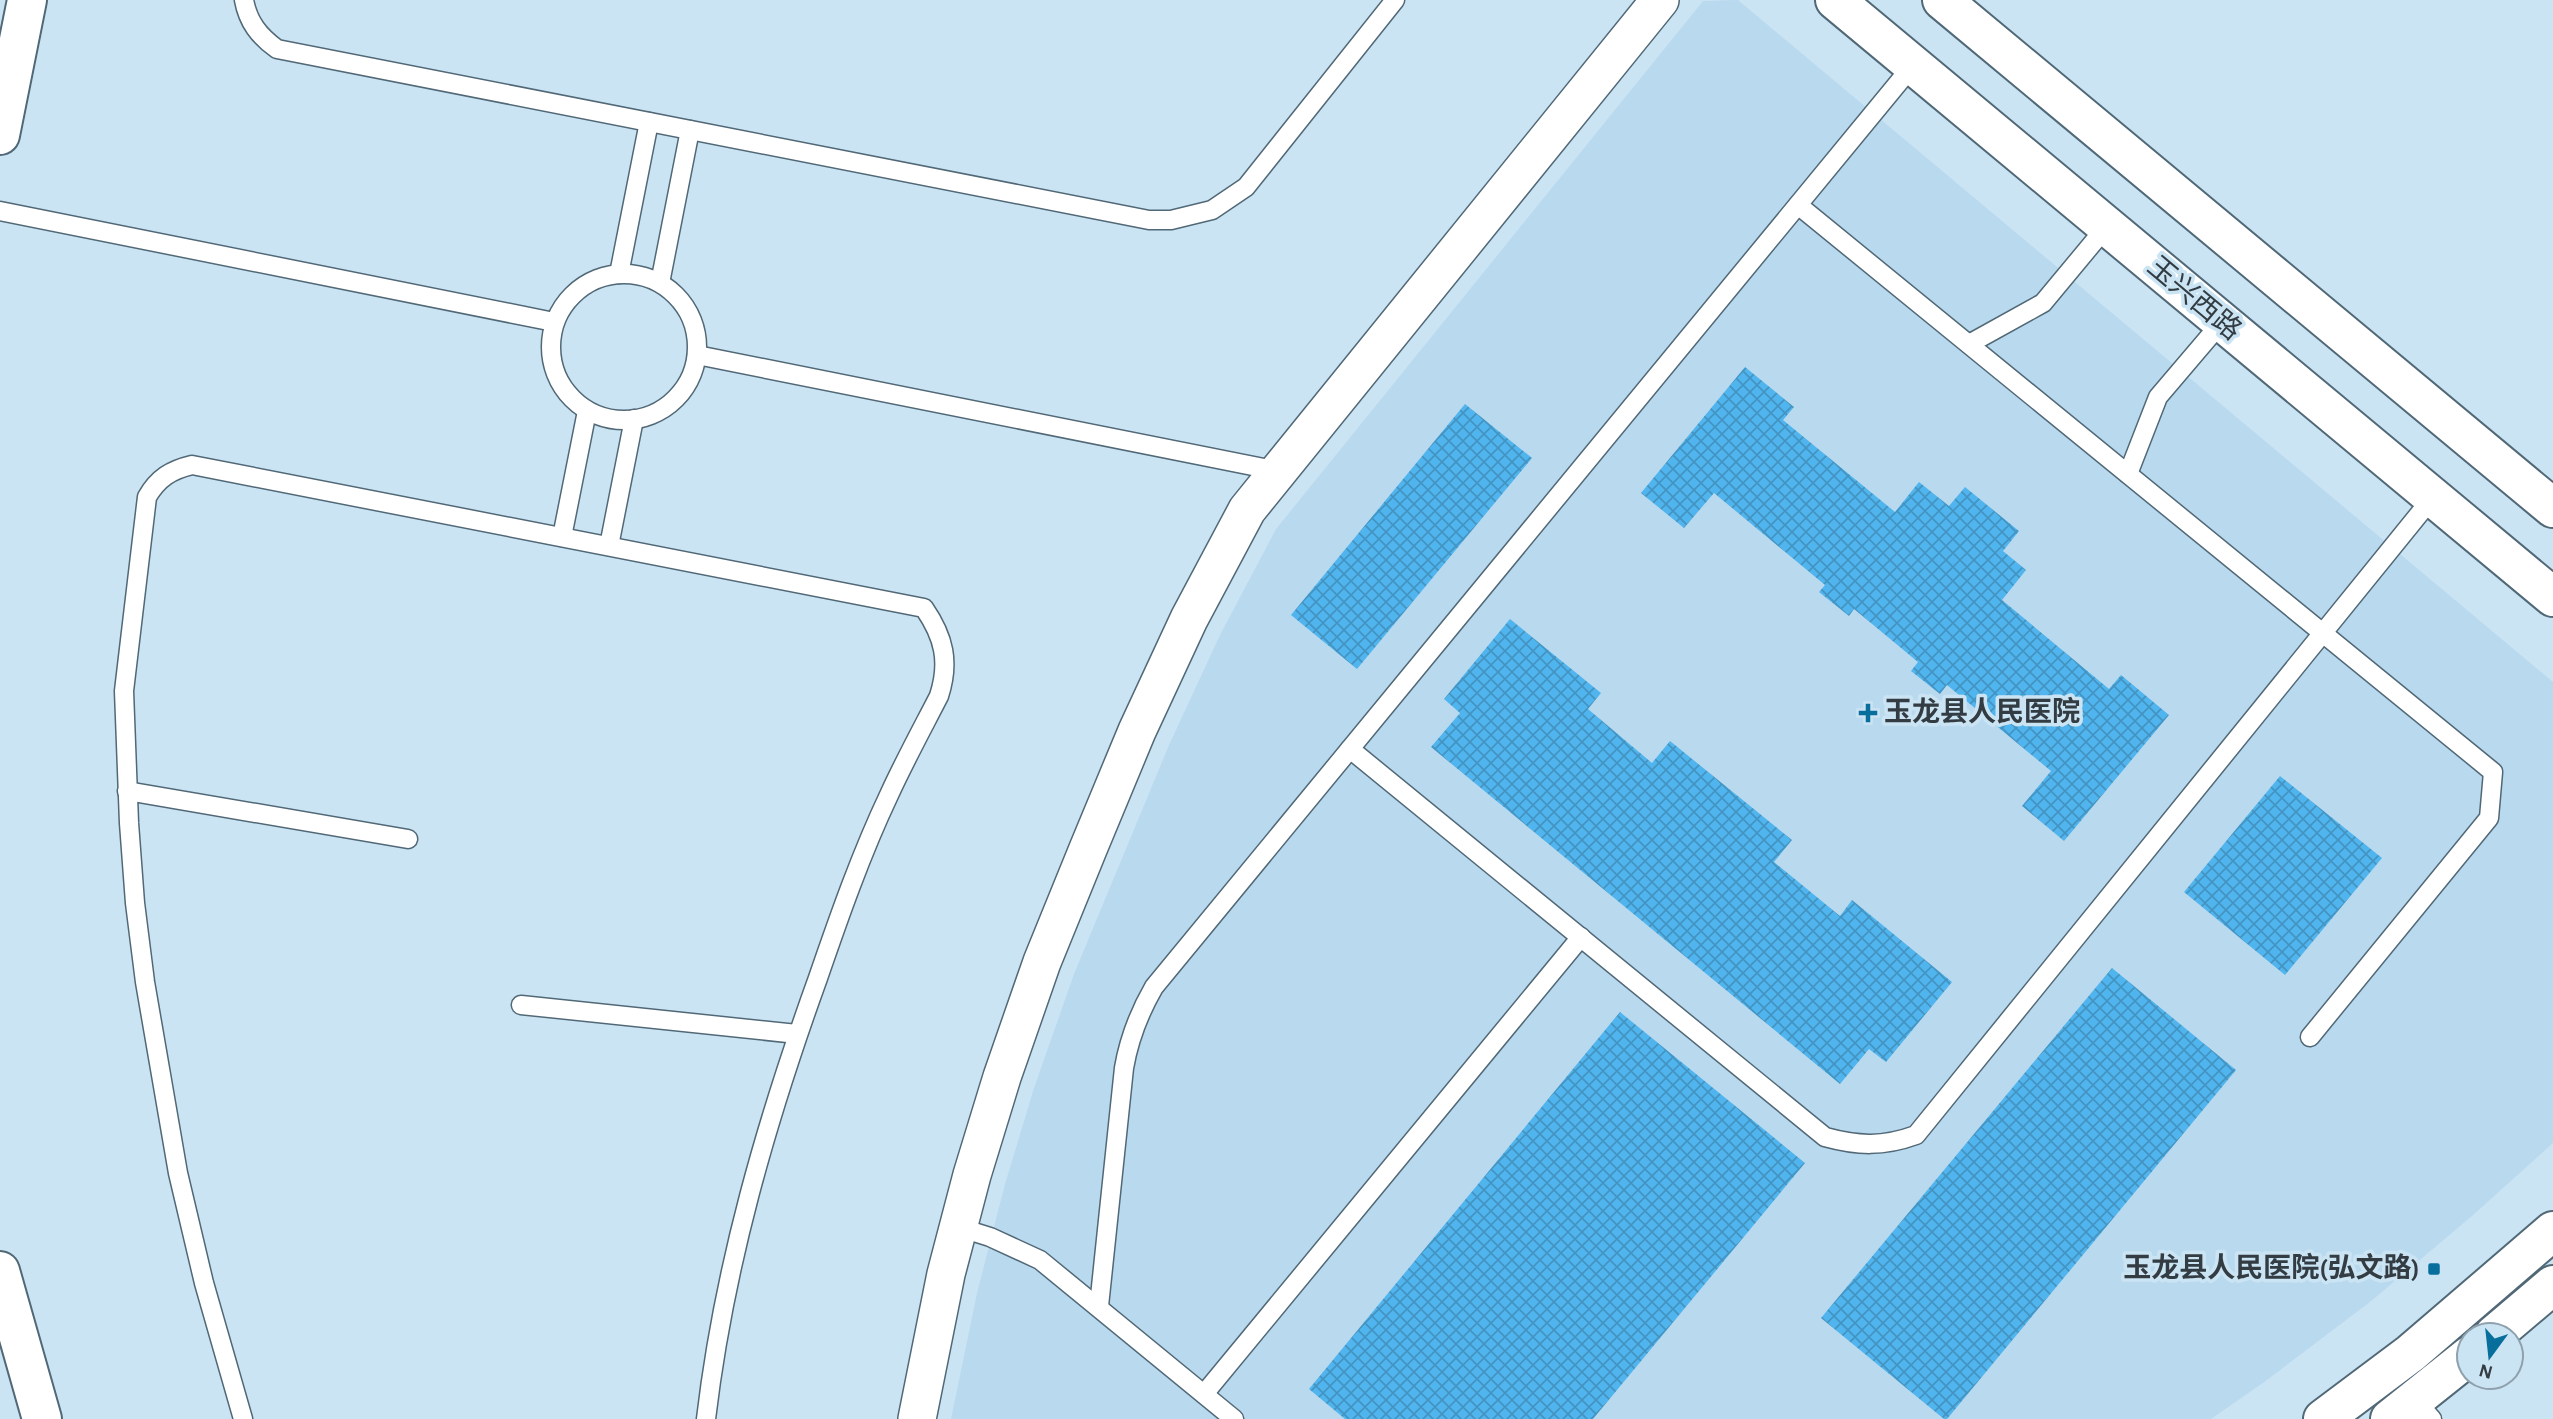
<svg xmlns="http://www.w3.org/2000/svg" width="2553" height="1419" font-family="'Alegreya Sans','Noto Sans SC',sans-serif">
  <style>
    .built { fill: #b9d9ee }
    .building { fill: url(#building-cross-hatch) }
    .lines { fill: none; stroke-linecap: round; stroke-linejoin: round }
    .lane-casing { stroke: #516876; stroke-width: 21 }
    .street-casing { stroke: #516876; stroke-width: 40 }
    .secondary-casing { stroke: #516876; stroke-width: 42 }
    .lane { stroke: #fff; stroke-width: 18 }
    .street { stroke: #fff; stroke-width: 37 }
    .secondary { stroke: #fff; stroke-width: 38 }
    .poi-dot { fill: #086e9c; stroke: #cbe4f4; stroke-width: 2.5 }
    .labels { text-anchor: middle; dominant-baseline: central; stroke-width: 7; stroke-linejoin: round; paint-order: stroke }
    .street-label { font-size: 28px; fill: #323c42; stroke: #cbe4f4 }
    .poi-label { font-size: 28px; font-weight: bold; fill: #323c42; stroke: #cbe4f4; text-anchor: start }
  </style>
  <defs>
    <pattern id="building-cross-hatch" width="8" height="8" patternUnits="userSpaceOnUse" patternTransform="scale(1.75)"><rect width="8" height="8" fill="#50b5ee"/><path d="M0 0l8 8M0 8l8-8" fill="none" stroke="#4394c2"/></pattern>
  </defs>
  <rect width="100%" height="100%" fill="#cbe4f4"/>
  <polygon class="built" points="1738,0 2553,682 2553,1143 2472,1216 2370,1302 2263,1383 2211,1419 951,1419 977,1293 1005,1184 1034,1088 1074,974 1169,745 1220,635 1276,529 1703,1"/>
  <g class="building">
    <polygon points="1745,367 1794,407 1783,420 1895,512 1919,482 1949,506 1965,487 2019,531 2003,551 2026,570 2002,600 2109,689 2121,675 2169,715 2064,841 2022,806 2051,771 1947,685 1940,694 1911,671 1918,662 1854,609 1849,616 1819,592 1825,585 1714,493 1684,528 1641,493"/>
    <polygon points="1465,404 1532,458 1357,669 1291,615"/>
    <polygon points="1510,619 1601,693 1588,709 1652,763 1670,741 1792,840 1774,862 1840,916 1852,900 1952,982 1886,1062 1869,1049 1840,1084 1431,747 1460,713 1444,699"/>
    <polygon points="2280,776 2382,858 2285,975 2184,892"/>
    <polygon points="2112,968 2236,1070 1947,1419 1944,1419 1821,1318"/>
    <polygon points="1620,1012 1805,1163 1593,1419 1345,1419 1309,1389"/>
  </g>
  <g class="lines">
    <defs>
      <g id="lane">
        <path d="M244 0C248 22 259 36 277 49L1149 220H1171L1212 210 1246 187 1395 0"/>
        <polyline points="1798,205 2493,772 2489,818 2310,1037"/>
        <polyline points="0,211 554,322"/>
        <circle cx="624" cy="347" r="73"/>
        <polyline points="619,274 649,122"/>
        <polyline points="660,283 690,130"/>
        <polyline points="1969,344 2043,303 2107,226"/>
        <polyline points="697,355 1278,471"/>
        <polyline points="2128,474 2158,397 2221,323"/>
        <polyline points="562,537 587,411"/>
        <polyline points="609,546 634,419"/>
        <path d="M1350 749 1825 1137C1858 1146 1883 1147 1916 1135L2433 497"/>
        <polyline points="127,791 408,839"/>
        <polyline points="521,1005 797,1034"/>
        <polyline points="958,1227 990,1237 1040,1260 1234,1419"/>
        <path d="M1099 1306 1124 1068C1129 1039 1139 1013 1154 987L1913 65"/>
        <polyline points="1204,1394 1581,937"/>
        <polyline points="2415,1400 2432,1419"/>
        <path d="M243 1419 204 1283 178 1173 145 982 135 903 129 823 124 691 147 497C158 478 171 470 192 465L924 608C944 637 950 662 939 696 922 729 904 762 889 795 861 854 839 917 818 978 766 1122 724 1267 706 1419"/>
      </g>
      <polyline id="street" points="917,1419 946,1274 972,1175 1002,1077 1042,962 1088,849 1137,731 1189,619 1247,510 1660,0"/>
      <g id="secondary">
        <polyline points="1835,0 2553,597"/>
        <polyline points="1942,0 2553,508"/>
        <polyline points="0,135 27,0"/>
        <polyline points="0,1271 42,1419"/>
        <polyline points="2494,1335 2553,1285"/>
        <polyline points="2323,1419 2411,1353 2553,1231"/>
        <polyline points="2390,1419 2469,1356"/>
      </g>
    </defs>
    <use href="#lane" class="lane-casing"/>
    <use href="#street" class="street-casing"/>
    <use href="#secondary" class="secondary-casing"/>
    <use href="#lane" class="lane"/>
    <use href="#street" class="street"/>
    <use href="#secondary" class="secondary"/>
  </g>
  <g class="poi-dot">
    <path d="M1864.5 702.5h7v7h7v7h-7v7h-7v-7h-7v-7h7z"/>
    <rect x="2427" y="1262" width="14" height="14" rx="3.5"/>
  </g>
  <g class="labels">
    <g class="street-label">
      <text transform="translate(2194 299) rotate(40)">玉兴西路</text>
    </g>
    <g class="poi-label">
      <text x="1884" y="713">玉龙县人民医院</text>
      <text x="2420" y="1269" text-anchor="end">玉龙县人民医院(弘文路)</text>
    </g>
  </g>
  <g transform="translate(2490 1356) rotate(195)"><circle r="33" fill="#cbe4f4" stroke="#8ea1ad" stroke-width="2"/>
  <path d="M0-5L12 26L0 18L-12 26Z" fill="#086e9c"/>
  <text y="-10" font-size="19" font-weight="bold" text-anchor="middle" fill="#323c42">N</text>
  </g>
</svg>
